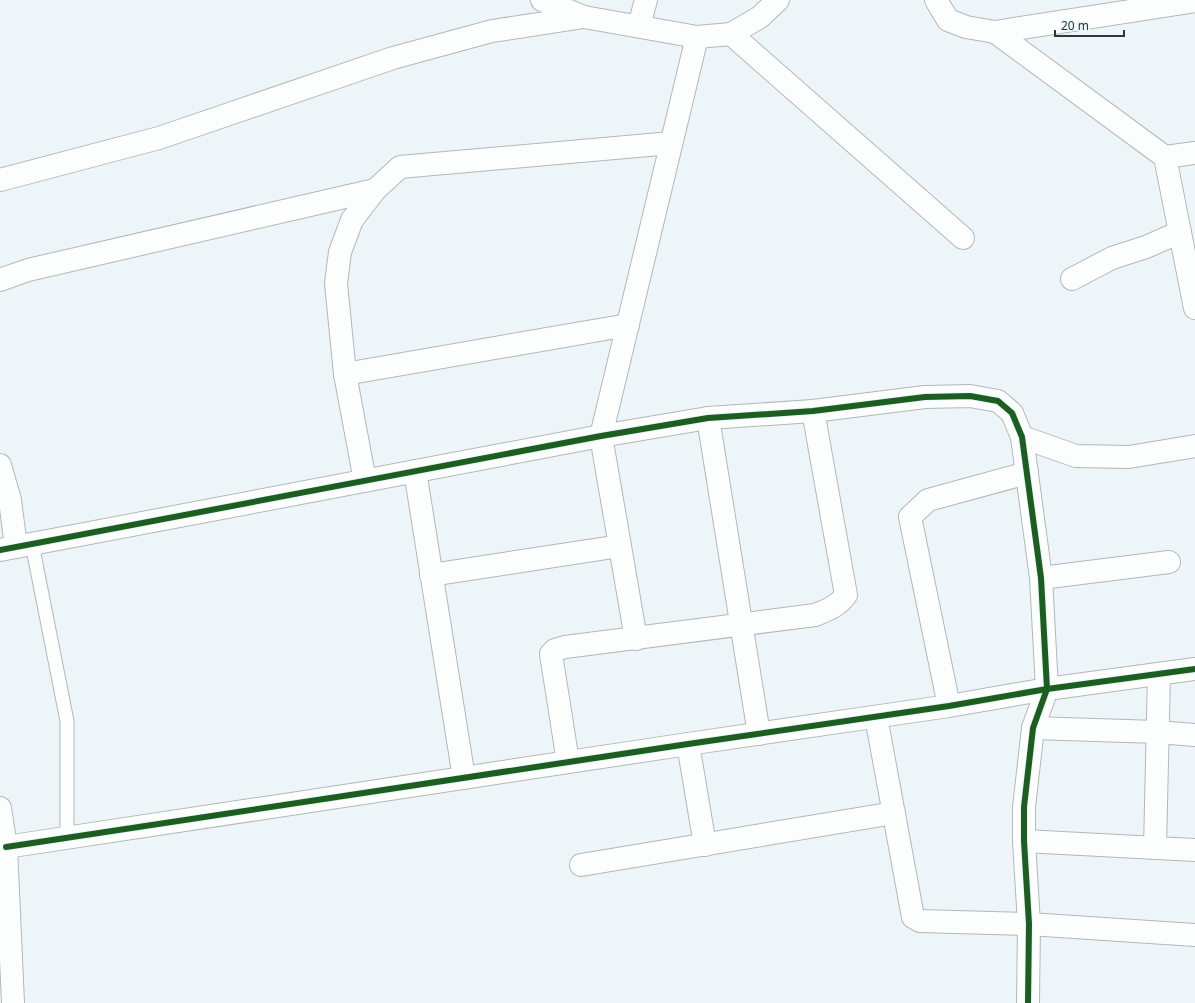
<svg xmlns="http://www.w3.org/2000/svg" width="1195" height="1003" font-family="'Noto Sans',sans-serif">
  <style>
    .lines { fill: none; stroke-linecap: round; stroke-linejoin: round }
    .lane-casing { stroke: #b3b7ba; stroke-width: 15 }
    .street-casing { stroke: #b3b7ba; stroke-width: 24 }
    .highway-casing { stroke: #b3b7ba; stroke-width: 24 }
    .lane { stroke: #fcfefe; stroke-width: 13 }
    .street { stroke: #fcfefe; stroke-width: 22 }
    .highway { stroke: #fcfefe; stroke-width: 22 }
    .cycleway-casing { stroke: #eaf6fc; stroke-width: 8 }
    .cycleway { stroke: #1b5e20; stroke-width: 6 }
  </style>
  <rect width="100%" height="100%" fill="#eef5f8"/>
  <g class="lines">
    <defs>
      <polyline id="lane" points="32,544 67,721 67,838"/>
      <g id="street">
        <polyline points="542,0 584,17 697,37 731,34 963,238"/>
        <polyline points="936,0 948,20 966,27 995,32 1195,1"/>
        <polyline points="639,26 646,0"/>
        <polyline points="995,32 1165,157 1195,308"/>
        <polyline points="731,34 760,17 778,0"/>
        <polyline points="1165,157 1195,153"/>
        <polyline points="0,180 159,138 393,58 492,31 584,17"/>
        <polyline points="1072,279 1112,258 1146,247 1180,232"/>
        <polyline points="0,280 28,270 375,190"/>
        <polyline points="345,374 628,325"/>
        <polyline points="708,418 759,734"/>
        <polyline points="1022,437 1076,456 1129,457 1195,446"/>
        <polyline points="0,465 10,500 16,547"/>
        <polyline points="415,471 464,778"/>
        <polyline points="365,481 345,374 336,283 340,252 352,220 375,190 400,167 671,143"/>
        <polyline points="0,550 601,436 708,418 813,411 925,397 970,396 998,401 1012,413 1022,437 1041,578 1047,689 1033,728 1024,807 1024,841 1029,924 1028,1003"/>
        <polyline points="431,575 620,546"/>
        <polyline points="1041,578 1169,562"/>
        <polyline points="636,639 601,436 697,37"/>
        <polyline points="949,706 910,517 928,500 1027,473"/>
        <polyline points="876,717 913,917 920,921 1029,924 1195,935"/>
        <polyline points="1033,728 1158,732 1195,735"/>
        <polyline points="688,744 705,845"/>
        <path d="M568 762 551 654 555 650 565 647 815 615C828 610 838 606 846 595L813 411"/>
        <polyline points="1024,841 1195,850"/>
        <polyline points="6,847 688,744 949,706 1047,689 1195,669"/>
        <polyline points="1155,848 1159,675"/>
        <polyline points="581,865 894,813"/>
      </g>
      <polyline id="highway" points="0,808 6,847 13,1003"/>
    </defs>
    <use href="#lane" class="lane-casing"/>
    <use href="#street" class="street-casing"/>
    <use href="#highway" class="highway-casing"/>
    <use href="#lane" class="lane"/>
    <use href="#street" class="street"/>
    <use href="#highway" class="highway"/>
    <defs>
      <g id="cycleway">
        <polyline points="0,550 601,436 708,418 813,411 925,397 970,396 998,401 1012,413 1022,437 1041,578 1047,689 1033,728 1024,807 1024,841 1029,924 1028,1003"/>
        <polyline points="6,847 688,744 949,706 1047,689 1195,669"/>
      </g>
    </defs>
    <use href="#cycleway" class="cycleway-casing"/>
    <use href="#cycleway" class="cycleway"/>
  </g>
  <path d="M1055 30v6h69v-6" fill="none" stroke="#313638" stroke-width="2"/>
  <text x="1061" y="30" font-size="12" fill="#313638" stroke="#eaf6fc" stroke-width="3" paint-order="stroke">20 m</text>
</svg>
